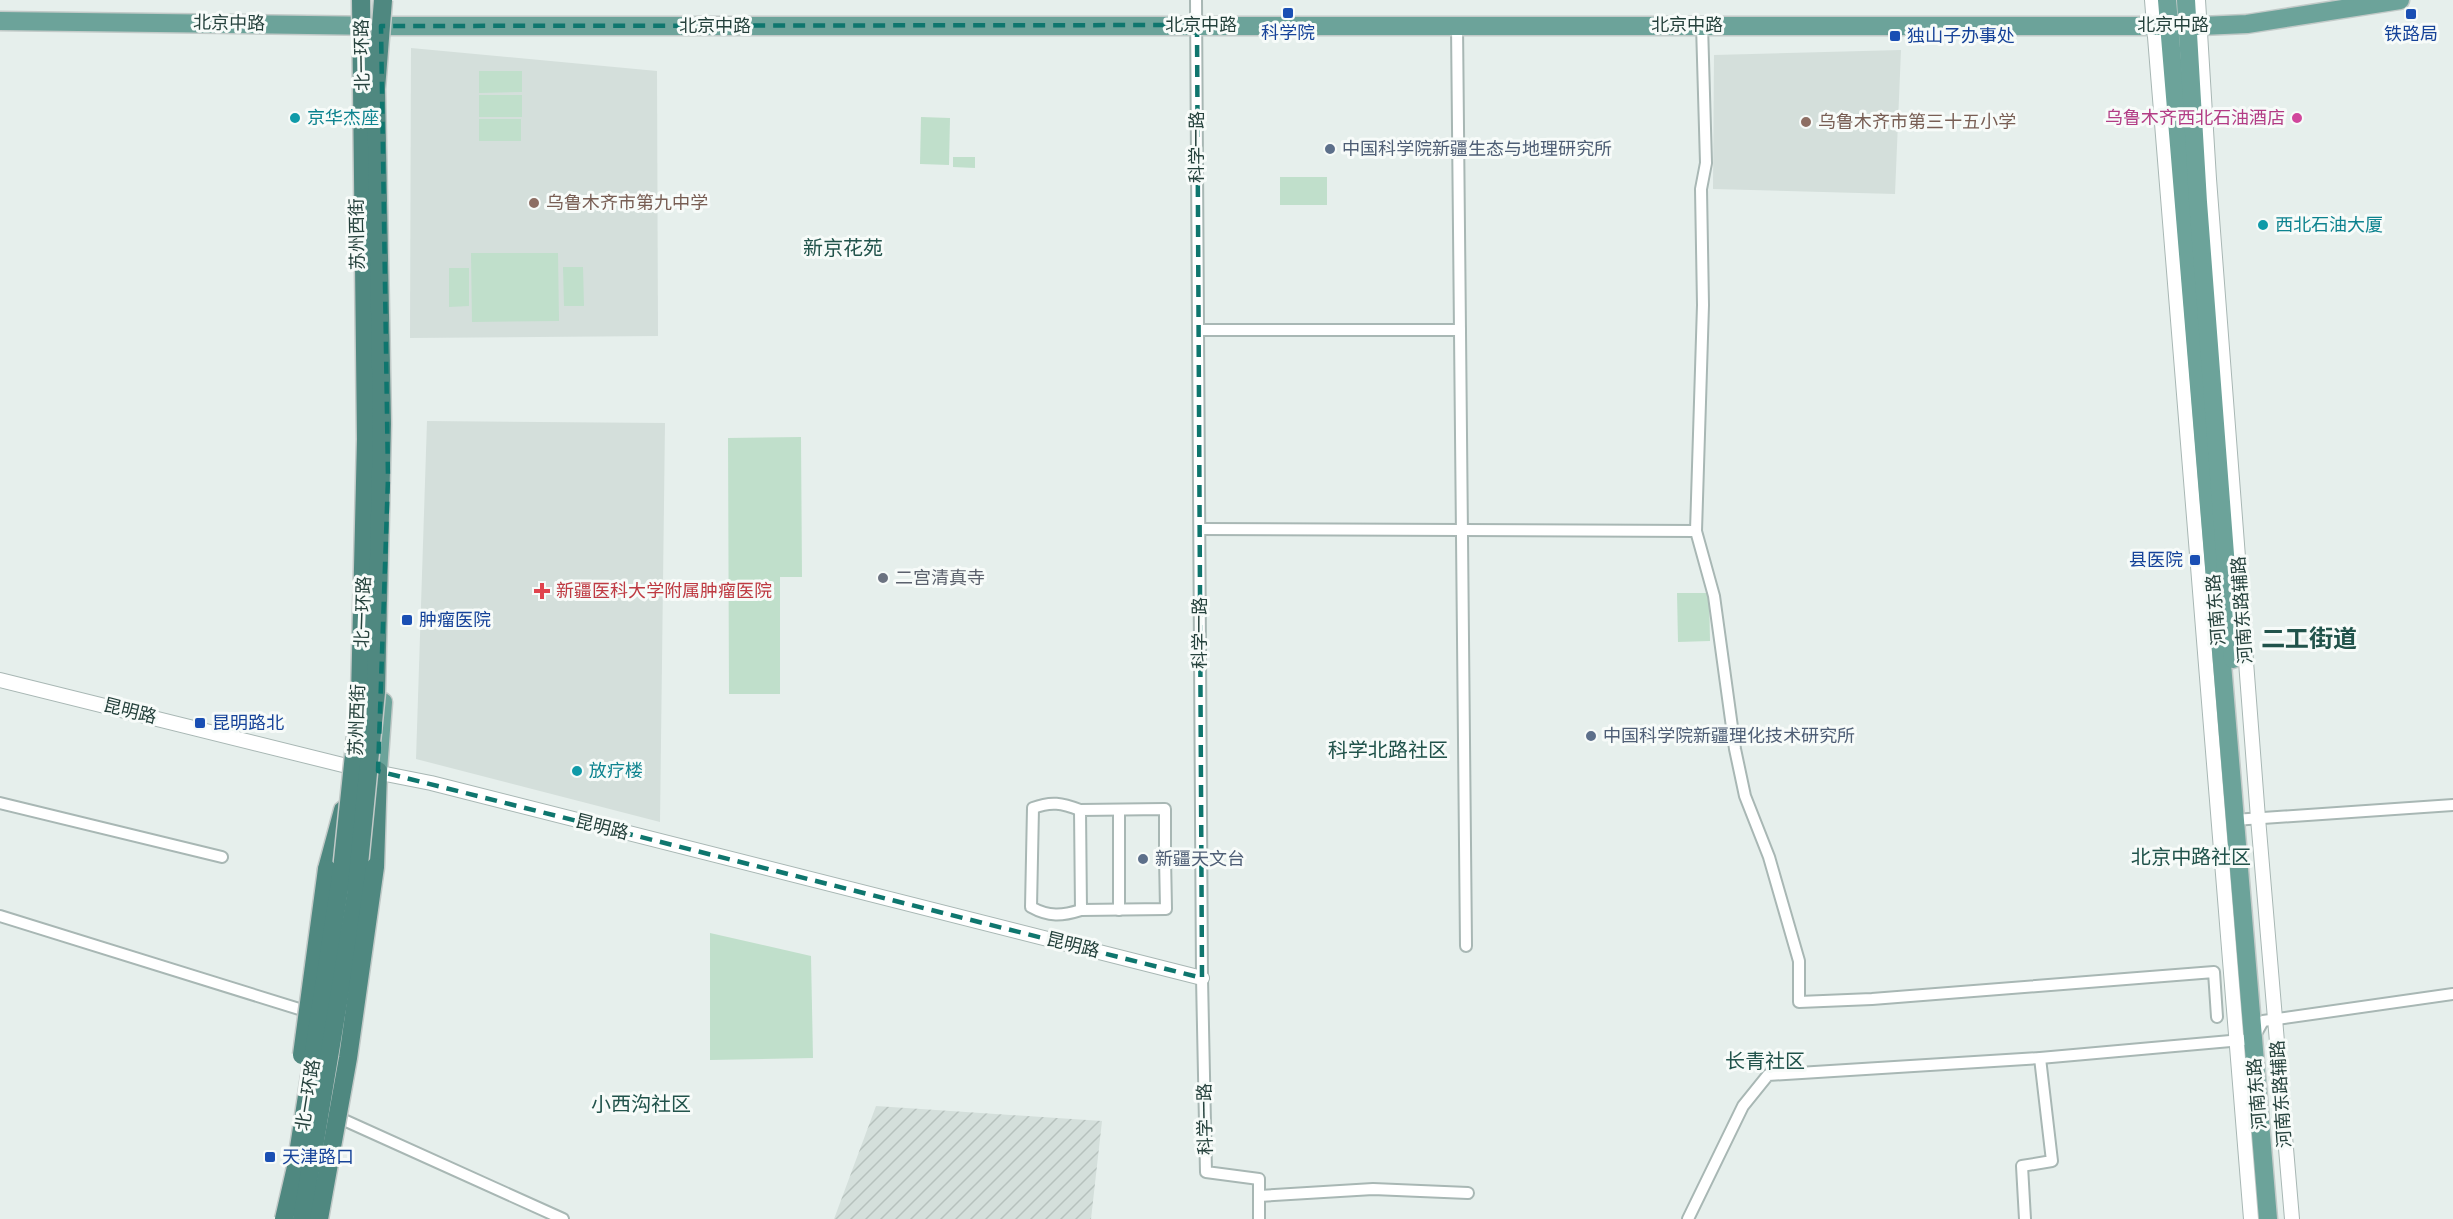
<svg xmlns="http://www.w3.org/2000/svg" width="2453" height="1219" font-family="Rubik,'Noto Sans SC',sans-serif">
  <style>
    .built { fill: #d4dfdb }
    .industrial { fill: url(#industrial-furrows) }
    .green { fill: #c0dfcb }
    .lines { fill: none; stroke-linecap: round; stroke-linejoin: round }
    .minor-casing { stroke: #a8b7b4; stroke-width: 14 }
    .tertiary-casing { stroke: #a8b7b4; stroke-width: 16 }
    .primary-casing { stroke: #c2cac8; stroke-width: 21 }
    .trunk-casing { stroke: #c2cac8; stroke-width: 21 }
    .minor { stroke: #fff; stroke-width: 10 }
    .tertiary { stroke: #fff; stroke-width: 14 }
    .primary { stroke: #6ca39a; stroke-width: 18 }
    .trunk { stroke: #4f8880; stroke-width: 18 }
    .trunk-bridge-casing { stroke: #c2cac8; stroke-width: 21; stroke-linecap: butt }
    .trunk-bridge { stroke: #4f8880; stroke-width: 18 }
    .marked { fill: none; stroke: #0f766e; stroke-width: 4.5; stroke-dasharray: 12 8; stroke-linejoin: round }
    .transit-dot { fill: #1a4fb4; stroke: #f7fbf9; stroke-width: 2 }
    .culture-dot { fill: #0f9aa8; stroke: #f7fbf9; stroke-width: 2 }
    .hotel-dot { fill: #d1479c; stroke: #f7fbf9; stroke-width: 2 }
    .education-dot { fill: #8d6e63; stroke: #f7fbf9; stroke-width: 2 }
    .service-dot { fill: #5c6f8a; stroke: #f7fbf9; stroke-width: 2 }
    .worship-dot { fill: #6b7280; stroke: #f7fbf9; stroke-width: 2 }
    .health-dot { fill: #e0444e; stroke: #f7fbf9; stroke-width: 2 }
    .labels { text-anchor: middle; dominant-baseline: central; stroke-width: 6; stroke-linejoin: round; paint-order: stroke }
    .street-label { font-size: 18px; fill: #25413c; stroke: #f7fbf9 }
    .transit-label { font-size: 18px; fill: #164399; stroke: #f7fbf9; text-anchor: start }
    .culture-label { font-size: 18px; fill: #0d838f; stroke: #f7fbf9; text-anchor: start }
    .hotel-label { font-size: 18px; fill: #b23c85; stroke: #f7fbf9; text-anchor: end }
    .education-label { font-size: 18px; fill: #785e54; stroke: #f7fbf9; text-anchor: start }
    .service-label { font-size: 18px; fill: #4e5e75; stroke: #f7fbf9; text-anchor: start }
    .worship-label { font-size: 18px; fill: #5b616d; stroke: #f7fbf9; text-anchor: start }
    .health-label { font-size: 18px; fill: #be3a42; stroke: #f7fbf9; text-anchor: start }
    .neighbourhood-label { font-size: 20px; fill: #21534b; stroke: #f7fbf9 }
    .district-label { font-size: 24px; font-weight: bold; fill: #21534b; stroke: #f7fbf9 }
  </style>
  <defs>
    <pattern id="industrial-furrows" width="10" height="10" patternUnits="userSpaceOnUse" patternTransform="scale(1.5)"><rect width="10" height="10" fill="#d4dfdb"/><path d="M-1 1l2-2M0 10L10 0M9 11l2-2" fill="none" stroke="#b6c1bd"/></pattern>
  </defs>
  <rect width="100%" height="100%" fill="#e6efec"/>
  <g class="built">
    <polygon points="411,48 657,71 658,336 410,338"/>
    <polygon points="1901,50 1895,194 1713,189 1714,55"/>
    <polygon points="427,421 665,423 660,822 416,759"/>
  </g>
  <polygon class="industrial" points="876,1106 1102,1121 1091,1219 834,1219"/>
  <g class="green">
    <polygon points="479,71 522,71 522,92 479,93"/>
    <rect x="479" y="95" width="43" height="22"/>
    <polygon points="921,117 950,118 949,165 920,164"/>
    <rect x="479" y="119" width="42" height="22"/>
    <polygon points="953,157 975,157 975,168 953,167"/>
    <rect x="1280" y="177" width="47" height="28"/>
    <polygon points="471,253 558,253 559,321 472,322"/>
    <polygon points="583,267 584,306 564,306 563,267"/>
    <polygon points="449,268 469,268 469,306 449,307"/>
    <polygon points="801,437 802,577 780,577 780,694 729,694 728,438"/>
    <polygon points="1677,593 1709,593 1710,641 1678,642"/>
    <polygon points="710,933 811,956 813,1058 710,1060"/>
  </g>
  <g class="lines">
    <defs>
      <g id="minor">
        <polyline points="1196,0 1202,978 1206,1172 1259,1179 1259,1219"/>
        <polyline points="1457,25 1466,946"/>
        <polyline points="1702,25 1706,163 1701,189 1703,305 1696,531 1714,596 1735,749 1745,796 1769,857 1799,961 1799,1002 1872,999 2214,972 2217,1017"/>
        <polyline points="1198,330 1460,330"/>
        <polyline points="1200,529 1696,531"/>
        <polyline points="0,803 222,857"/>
        <path d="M1080 810C1062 803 1051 801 1033 808L1031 907C1049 917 1062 916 1081 910"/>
        <polyline points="1119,810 1119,910"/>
        <polyline points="2234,820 2453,805"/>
        <polyline points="1165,857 1165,809 1080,810 1081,910 1166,909 1165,857 1201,856"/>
        <polyline points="0,916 312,1013"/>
        <polyline points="335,1116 563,1219"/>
        <polyline points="1259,1196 1373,1189 1468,1193"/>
        <polyline points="1688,1219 1743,1106 1768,1075 2040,1058 2253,1039 2263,1021 2453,994"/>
        <polyline points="2025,1219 2022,1166 2052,1161 2040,1058"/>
      </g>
      <g id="tertiary">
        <polyline points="2152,0 2251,1219"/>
        <polyline points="2198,0 2209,179 2258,818 2292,1219"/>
        <polyline points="0,680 355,768 431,783 1202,978"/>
      </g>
      <g id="primary">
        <polyline points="2167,0 2268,1219"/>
        <polyline points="2186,0 2198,202 2233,659"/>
        <polyline points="0,21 381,26 2201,26 2247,24 2400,0"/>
        <polyline points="377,785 383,702"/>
      </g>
      <g id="trunk">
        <polyline points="375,867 378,771"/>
        <polyline points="327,869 343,810"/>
      </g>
    </defs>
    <use href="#minor" class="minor-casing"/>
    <use href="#tertiary" class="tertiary-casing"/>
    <use href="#primary" class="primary-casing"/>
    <use href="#trunk" class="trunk-casing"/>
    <use href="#minor" class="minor"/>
    <use href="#tertiary" class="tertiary"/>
    <use href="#primary" class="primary"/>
    <use href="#trunk" class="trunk"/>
    <defs>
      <g id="trunk-bridge">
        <polyline points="302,1055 327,869"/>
        <polyline points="284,1219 296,1167 342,870 360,697 366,439 361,0"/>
        <polyline points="302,1219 356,895 376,692 382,424 376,89 383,0"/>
        <polyline points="319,1219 348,1058 375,867"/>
      </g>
    </defs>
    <use href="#trunk-bridge" class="trunk-bridge-casing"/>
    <use href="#trunk-bridge" class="trunk-bridge"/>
  </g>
  <path class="marked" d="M1197 25 1202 978 378 771 388 478 381 26Z"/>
  <g class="transit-dot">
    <rect x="1282" y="7" width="12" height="12" rx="3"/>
    <rect x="2405" y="8" width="12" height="12" rx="3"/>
    <rect x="1889" y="30" width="12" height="12" rx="3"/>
    <rect x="2189" y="554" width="12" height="12" rx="3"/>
    <rect x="401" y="614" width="12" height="12" rx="3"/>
    <rect x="194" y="717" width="12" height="12" rx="3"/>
    <rect x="264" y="1151" width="12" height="12" rx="3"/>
  </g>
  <g class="culture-dot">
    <circle cx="295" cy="118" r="6"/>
    <circle cx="2263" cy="225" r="6"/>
    <circle cx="577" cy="771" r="6"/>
  </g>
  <circle class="hotel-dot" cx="2297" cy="118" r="6"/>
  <g class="education-dot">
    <circle cx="1806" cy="122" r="6"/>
    <circle cx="534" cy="203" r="6"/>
  </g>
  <g class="service-dot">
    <circle cx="1330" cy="149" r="6"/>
    <circle cx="1591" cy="736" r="6"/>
    <circle cx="1143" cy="859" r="6"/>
  </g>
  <circle class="worship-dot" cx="883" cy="578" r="6"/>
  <path class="health-dot" d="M539 582h6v6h6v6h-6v6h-6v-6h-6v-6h6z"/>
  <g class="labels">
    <g class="street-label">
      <text transform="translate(229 23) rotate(1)">北京中路</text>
      <text x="1201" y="25">北京中路</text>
      <text x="1687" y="25">北京中路</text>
      <text x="2173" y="25">北京中路</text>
      <text x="715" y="26">北京中路</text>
      <text transform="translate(362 55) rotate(-91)">北一环路</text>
      <text transform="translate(1197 147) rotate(-90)">科学一路</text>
      <text transform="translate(357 234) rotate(-91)">苏州西街</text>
      <text transform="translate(2216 610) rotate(-95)">河南东路</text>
      <text transform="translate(2242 610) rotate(-94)">河南东路辅路</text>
      <text transform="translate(363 612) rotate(-88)">北一环路</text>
      <text transform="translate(1200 633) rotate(-90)">科学一路</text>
      <text transform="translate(130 711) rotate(14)">昆明路</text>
      <text transform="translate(357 720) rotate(-88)">苏州西街</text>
      <text transform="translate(602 827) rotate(14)">昆明路</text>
      <text transform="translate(1073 945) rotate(14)">昆明路</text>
      <text transform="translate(2257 1094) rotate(-95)">河南东路</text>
      <text transform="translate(2281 1094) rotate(-94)">河南东路辅路</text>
      <text transform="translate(308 1095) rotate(-81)">北一环路</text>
      <text transform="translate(1205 1119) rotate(-91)">科学一路</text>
    </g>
    <g class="transit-label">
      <text x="1288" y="33" text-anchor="middle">科学院</text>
      <text x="2411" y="34" text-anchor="middle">铁路局</text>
      <text x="1907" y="36">独山子办事处</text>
      <text x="2183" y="560" text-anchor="end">县医院</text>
      <text x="419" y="620">肿瘤医院</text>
      <text x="212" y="723">昆明路北</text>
      <text x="282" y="1157">天津路口</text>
    </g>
    <g class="culture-label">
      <text x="307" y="118">京华杰座</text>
      <text x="2275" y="225">西北石油大厦</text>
      <text x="589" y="771">放疗楼</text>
    </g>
    <g class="hotel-label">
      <text x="2285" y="118">乌鲁木齐西北石油酒店</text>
    </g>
    <g class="education-label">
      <text x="1818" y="122">乌鲁木齐市第三十五小学</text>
      <text x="546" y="203">乌鲁木齐市第九中学</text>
    </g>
    <g class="service-label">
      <text x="1342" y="149">中国科学院新疆生态与地理研究所</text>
      <text x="1603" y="736">中国科学院新疆理化技术研究所</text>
      <text x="1155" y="859">新疆天文台</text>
    </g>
    <g class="worship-label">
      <text x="895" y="578">二宫清真寺</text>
    </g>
    <g class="health-label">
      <text x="556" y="591">新疆医科大学附属肿瘤医院</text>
    </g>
    <g class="neighbourhood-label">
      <text x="843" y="248">新京花苑</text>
      <text x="1388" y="750">科学北路社区</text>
      <text x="2191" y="857">北京中路社区</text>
      <text x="1765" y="1061">长青社区</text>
      <text x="641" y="1104">小西沟社区</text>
    </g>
    <g class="district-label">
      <text x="2309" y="639">二工街道</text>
    </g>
  </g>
</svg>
